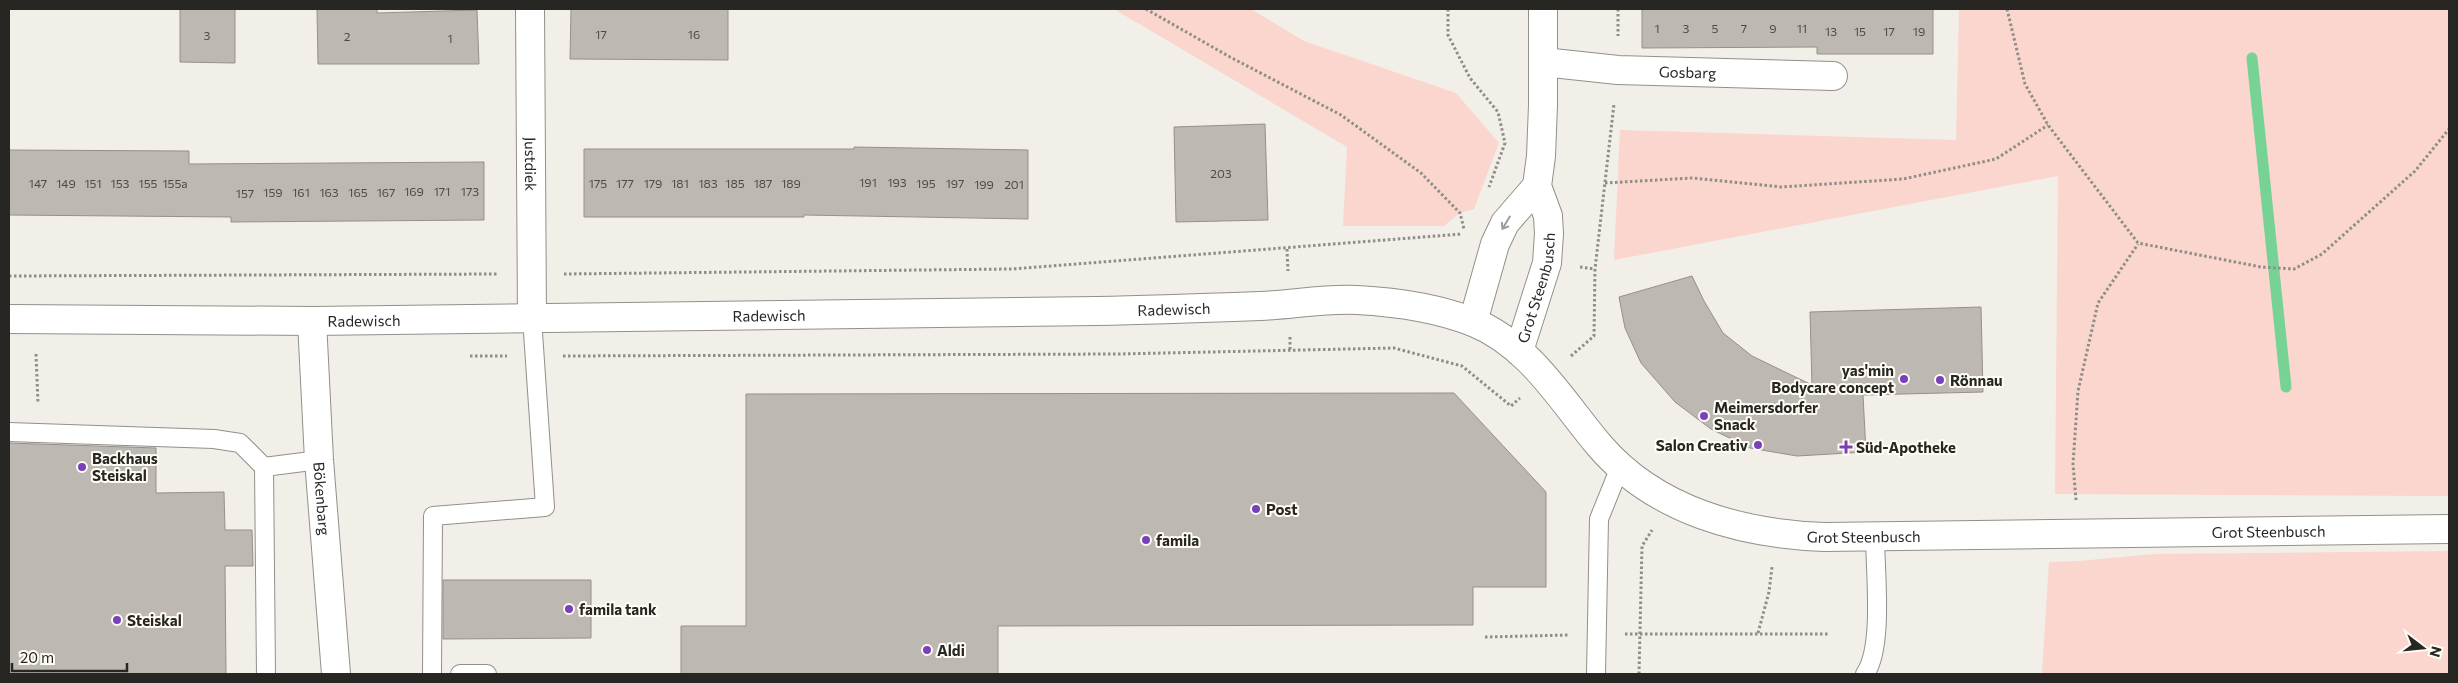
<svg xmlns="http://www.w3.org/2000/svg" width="2458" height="683" font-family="Commissioner,sans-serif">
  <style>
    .green { fill: #fad6ce }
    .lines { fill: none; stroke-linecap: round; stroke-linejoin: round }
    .stream { stroke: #76d395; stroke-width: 11 }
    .building { fill: #beb8b3; stroke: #96908b }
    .service-casing { stroke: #929089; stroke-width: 20 }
    .minor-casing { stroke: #929089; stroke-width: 30 }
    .tertiary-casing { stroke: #929089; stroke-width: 30 }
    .path { stroke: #8f8d88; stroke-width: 3; stroke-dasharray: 2.5 2.5; stroke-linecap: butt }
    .service { stroke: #fff; stroke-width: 18 }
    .minor { stroke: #fff; stroke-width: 28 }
    .tertiary { stroke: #fff; stroke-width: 28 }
    .oneway { stroke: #9e9d9c }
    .poi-dot { fill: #7941b8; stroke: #fffdf5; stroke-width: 2 }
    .labels { text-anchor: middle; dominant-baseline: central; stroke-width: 4; stroke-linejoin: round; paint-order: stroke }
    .number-label { font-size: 12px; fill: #4d4a47 }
    .street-label { font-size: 15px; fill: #272623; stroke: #fffdf5 }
    .poi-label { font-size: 15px; font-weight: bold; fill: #272623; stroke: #fffdf5; text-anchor: start }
  </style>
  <rect width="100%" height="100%" fill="#f1efe8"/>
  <g class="green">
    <polygon points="1114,9 1251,9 1304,41 1456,93 1499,143 1474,209 1460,213 1444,226 1343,226 1347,147"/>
    <polygon points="1959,9 2449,9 2449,496 2055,494 2058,176 1614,260 1620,130 1956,140"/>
    <polygon points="2449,551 2449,674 2042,674 2049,562 2079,561 2154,554"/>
  </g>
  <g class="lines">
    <polyline class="stream" points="2252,58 2286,387"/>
  </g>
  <g class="building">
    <polygon points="180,9 235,9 235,63 180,62"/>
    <polygon points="317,9 377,9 377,13 477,10 479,64 318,64"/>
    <polygon points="571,9 728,9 728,60 570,59"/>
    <polygon points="1642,9 1933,9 1933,54 1817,54 1817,47 1642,48"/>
    <polygon points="1265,124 1268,220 1176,222 1174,127"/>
    <polygon points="854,147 1028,150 1028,219 804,215 804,217 584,217 584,149 854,149"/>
    <polygon points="9,150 189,151 189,164 484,162 484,220 231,222 231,217 9,215"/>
    <polygon points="1692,276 1704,301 1723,333 1752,356 1812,385 1810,312 1981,307 1983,392 1863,395 1866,452 1797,456 1750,448 1711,429 1675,402 1641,363 1625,328 1619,297"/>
    <polygon points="1454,393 1546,492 1546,587 1473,587 1473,625 998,626 998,674 681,674 681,626 746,626 746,394"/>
    <polygon points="9,443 156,448 156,493 224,492 225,530 252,530 253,566 225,566 226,674 9,674"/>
    <polygon points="443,580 591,580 591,638 443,639"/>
  </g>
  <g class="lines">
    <defs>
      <g id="service">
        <polyline points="9,432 214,439 240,443 264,467 319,460"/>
        <polyline points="264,467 266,674"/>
        <polyline points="432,674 433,516 545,507 532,318"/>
        <polyline points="460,674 487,674"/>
        <polyline points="1596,674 1599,519 1620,467"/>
        <path d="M1865 674C1884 647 1875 570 1875 536"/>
      </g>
      <g id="minor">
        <path id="s1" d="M530 9 532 318"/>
        <path id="s2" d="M1543 62 1618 70 1833 76"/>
        <path id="s3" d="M312 321 319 460 336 674"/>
      </g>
      <g id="tertiary">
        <path id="s4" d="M9 319 312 321 1097 311C1151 310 1206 308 1260 306 1292 305 1325 298 1357 300 1395 302 1437 308 1473 322 1530 345 1561 400 1599 445 1655 511 1742 534 1825 537L2449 529"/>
        <polyline points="1473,322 1495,244 1505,223 1537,186"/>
        <path id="s5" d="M1519 351 1547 263 1549 234 1548 216 1537 186 1541 156 1543 105V9"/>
      </g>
    </defs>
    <use href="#service" class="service-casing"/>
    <use href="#minor" class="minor-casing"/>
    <use href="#tertiary" class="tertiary-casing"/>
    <g class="path">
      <polyline points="1146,9 1230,57 1341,115 1421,173 1460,213 1464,229"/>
      <polyline points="1448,9 1448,35 1470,78 1498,112 1505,143 1489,187"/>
      <polyline points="1618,9 1618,36"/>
      <polyline points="2007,9 2025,84 2048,125 2138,243 2261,267 2294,269 2322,254 2415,171 2449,129"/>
      <polyline points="1605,183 1692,178 1781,187 1903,179 1996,159 2048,125"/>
      <polyline points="1287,249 1288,271"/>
      <polyline points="1580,267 1595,269"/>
      <polyline points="564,274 1012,269 1462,234"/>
      <polyline points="9,276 498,274"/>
      <polyline points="1290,337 1290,351"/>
      <polyline points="36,354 38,403"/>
      <polyline points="470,356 507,356"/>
      <polyline points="563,356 1118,354 1394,348 1462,366 1511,406 1520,398"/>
      <polyline points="1571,356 1594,336 1595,269 1614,104"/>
      <polyline points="2076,500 2073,464 2078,391 2098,303 2138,244"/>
      <polyline points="1758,633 1769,592 1772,567"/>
      <polyline points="1625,634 1830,634"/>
      <polyline points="1485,637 1569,635"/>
      <polyline points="1639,674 1642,546 1652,530"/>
    </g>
    <use href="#service" class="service"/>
    <use href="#minor" class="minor"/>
    <use href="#tertiary" class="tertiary"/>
  </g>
  <defs><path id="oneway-shaft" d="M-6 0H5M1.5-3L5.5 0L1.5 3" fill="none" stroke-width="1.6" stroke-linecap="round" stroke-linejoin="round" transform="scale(1.25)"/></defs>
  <use class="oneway" href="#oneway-shaft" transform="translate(1506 223) rotate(121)"/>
  <g class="poi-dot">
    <circle cx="1904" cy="379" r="5"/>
    <circle cx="1940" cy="380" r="5"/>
    <circle cx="1704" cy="416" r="5"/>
    <circle cx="1758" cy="445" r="5"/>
    <path d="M1843.5 439.5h5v5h5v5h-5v5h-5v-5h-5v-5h5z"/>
    <circle cx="82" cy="467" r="5"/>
    <circle cx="1256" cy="509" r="5"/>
    <circle cx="1146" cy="540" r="5"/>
    <circle cx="569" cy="609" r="5"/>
    <circle cx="117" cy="620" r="5"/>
    <circle cx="927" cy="650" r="5"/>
  </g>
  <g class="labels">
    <g class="number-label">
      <text x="1657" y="28">1</text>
      <text x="1686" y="28">3</text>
      <text x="1715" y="28">5</text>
      <text x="1744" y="28">7</text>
      <text x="1773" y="28">9</text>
      <text x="1802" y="28">11</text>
      <text x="1831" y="31">13</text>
      <text x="1860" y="31">15</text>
      <text x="1889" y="31">17</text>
      <text x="1919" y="31">19</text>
      <text x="601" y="34">17</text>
      <text x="694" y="34">16</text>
      <text x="207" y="35">3</text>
      <text x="347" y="36">2</text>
      <text x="450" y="38">1</text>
      <text x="1221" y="173">203</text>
      <text x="868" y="182">191</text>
      <text x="897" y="182">193</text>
      <text x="38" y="183">147</text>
      <text x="66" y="183">149</text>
      <text x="93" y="183">151</text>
      <text x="120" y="183">153</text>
      <text x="148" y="183">155</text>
      <text x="175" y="183">155a</text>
      <text x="598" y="183">175</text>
      <text x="625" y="183">177</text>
      <text x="653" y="183">179</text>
      <text x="680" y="183">181</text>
      <text x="708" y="183">183</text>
      <text x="735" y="183">185</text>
      <text x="763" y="183">187</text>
      <text x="791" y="183">189</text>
      <text x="926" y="183">195</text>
      <text x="955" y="183">197</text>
      <text x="984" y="184">199</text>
      <text x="1014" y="184">201</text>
      <text x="414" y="191">169</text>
      <text x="442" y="191">171</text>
      <text x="470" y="191">173</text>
      <text x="273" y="192">159</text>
      <text x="301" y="192">161</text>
      <text x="329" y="192">163</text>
      <text x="358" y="192">165</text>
      <text x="386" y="192">167</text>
      <text x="245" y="193">157</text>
    </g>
    <g class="street-label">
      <text stroke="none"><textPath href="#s2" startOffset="145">Gosbarg</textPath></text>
      <text stroke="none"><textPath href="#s1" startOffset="155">Justdiek</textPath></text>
      <text stroke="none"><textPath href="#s5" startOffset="66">Grot Steenbusch</textPath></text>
      <text stroke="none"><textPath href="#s4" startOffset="1165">Radewisch</textPath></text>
      <text stroke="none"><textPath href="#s4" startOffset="760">Radewisch</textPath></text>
      <text stroke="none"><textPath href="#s4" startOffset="355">Radewisch</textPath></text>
      <text stroke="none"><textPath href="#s3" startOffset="178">Bökenbarg</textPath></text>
      <text stroke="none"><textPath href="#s4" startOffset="2340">Grot Steenbusch</textPath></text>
      <text stroke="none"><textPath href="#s4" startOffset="1935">Grot Steenbusch</textPath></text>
    </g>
    <g class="poi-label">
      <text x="1894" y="370" text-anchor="end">yas'min<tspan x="1894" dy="17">Bodycare concept</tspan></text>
      <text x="1950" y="380">Rönnau</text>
      <text x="1714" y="407">Meimersdorfer<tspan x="1714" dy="17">Snack</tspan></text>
      <text x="1748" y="445" text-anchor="end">Salon Creativ</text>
      <text x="1856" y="447">Süd-Apotheke</text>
      <text x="92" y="458">Backhaus<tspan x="92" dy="17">Steiskal</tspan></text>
      <text x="1266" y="509">Post</text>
      <text x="1156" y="540">famila</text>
      <text x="579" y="609">famila tank</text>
      <text x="127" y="620">Steiskal</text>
      <text x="937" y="650">Aldi</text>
    </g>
  </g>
  <rect width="2458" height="683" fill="none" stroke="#272623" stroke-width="20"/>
  <g transform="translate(2423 648) rotate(106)" stroke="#fffdf5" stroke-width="4" paint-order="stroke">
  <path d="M0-4L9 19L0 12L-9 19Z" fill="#272623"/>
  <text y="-8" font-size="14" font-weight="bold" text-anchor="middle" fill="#272623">N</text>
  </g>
  <path d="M12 663v8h115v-8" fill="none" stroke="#272623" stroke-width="2.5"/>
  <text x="20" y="663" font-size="15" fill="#272623" stroke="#fffdf5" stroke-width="4" paint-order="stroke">20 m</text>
</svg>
